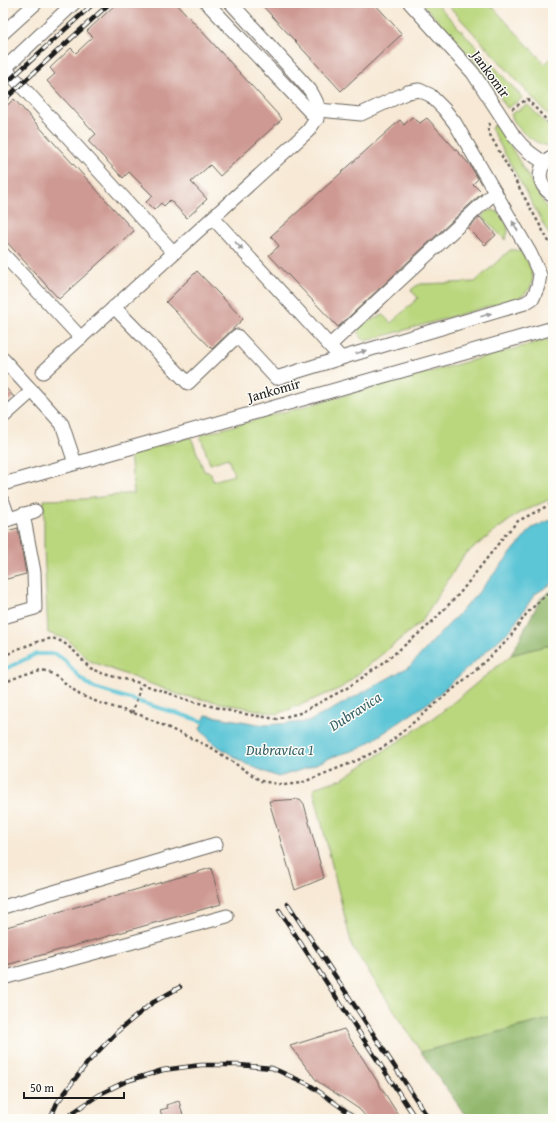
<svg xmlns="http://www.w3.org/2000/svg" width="556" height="1122" font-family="'Gentium Book Plus',serif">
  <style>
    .green { fill: #bad77e; stroke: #6b7a4d }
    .forest { fill: #93b86d; stroke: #586a44 }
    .water { fill: #5bc5d6; stroke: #3c7079 }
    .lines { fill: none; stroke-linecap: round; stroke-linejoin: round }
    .stream { stroke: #5bc5d6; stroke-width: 4 }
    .building { fill: #ce9992 }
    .minor-casing { stroke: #69645d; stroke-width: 15 }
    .path { stroke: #69645d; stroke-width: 2.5; stroke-dasharray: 3 3; stroke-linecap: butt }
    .minor { stroke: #fff; stroke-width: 13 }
    .rail-casing { stroke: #1c1c1c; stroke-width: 4.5 }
    .rail { stroke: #fdfcf7; stroke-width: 3; stroke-dasharray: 9; stroke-linecap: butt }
    .oneway { fill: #999 }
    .labels { text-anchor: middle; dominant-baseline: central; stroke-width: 3; stroke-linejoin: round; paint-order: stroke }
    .street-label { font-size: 14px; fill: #1c1c1c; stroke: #fdfcf7 }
    .water-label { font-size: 15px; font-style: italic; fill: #356066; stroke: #fdfcf7 }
  </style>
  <rect width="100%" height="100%" fill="#fdfcf7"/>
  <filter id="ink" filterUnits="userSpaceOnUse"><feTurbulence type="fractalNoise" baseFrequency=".025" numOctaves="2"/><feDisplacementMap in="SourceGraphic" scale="8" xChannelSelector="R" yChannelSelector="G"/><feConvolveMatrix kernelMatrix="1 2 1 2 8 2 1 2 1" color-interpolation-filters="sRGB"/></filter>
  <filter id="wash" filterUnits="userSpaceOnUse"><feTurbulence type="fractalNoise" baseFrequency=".012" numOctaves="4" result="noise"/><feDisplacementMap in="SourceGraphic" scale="16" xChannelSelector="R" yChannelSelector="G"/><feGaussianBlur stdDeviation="0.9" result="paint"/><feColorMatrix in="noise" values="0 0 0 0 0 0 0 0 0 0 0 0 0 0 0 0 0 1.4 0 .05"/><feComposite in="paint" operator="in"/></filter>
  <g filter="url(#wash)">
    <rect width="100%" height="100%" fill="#f7e9d5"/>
    <g class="green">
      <polygon points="422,3 436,3 522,97 520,100 507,108 490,81 475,62"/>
      <polygon points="446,3 489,3 545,64 553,56 553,120"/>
      <path d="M527 105H528L553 131V147C536 145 516 131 511 114Z"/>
      <polygon points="497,123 553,219 553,242 492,130 491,128"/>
      <path d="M492 210 498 212C505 222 512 227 505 240L482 216 487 211Z"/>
      <path d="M510 250C520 249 523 253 527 261 536 277 535 289 518 298L366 341C360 338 358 334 359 328L365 323 383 315 391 323 418 298 411 290 416 286 421 284 475 282Z"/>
      <polygon points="553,338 553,498 519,513 464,555 421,622 341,688 278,714 180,695 90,661 67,639 48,633 44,548 44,500 84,499 134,493 130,454 191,437 204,471 211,473 213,481 234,475 228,458 210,464 200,435"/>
      <polygon points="553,644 553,1018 421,1052 352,946 313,788 342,779 438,715 511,655"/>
    </g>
    <g class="forest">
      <polygon points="553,590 553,644 511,655 541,598"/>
      <polygon points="553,1018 553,1119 468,1119 421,1052"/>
    </g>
    <polygon class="water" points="553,519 553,583 535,594 511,629 431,701 361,748 332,757 307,768 278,777 246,764 213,743 200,729 206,715 264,725 308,722 333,709 410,666 478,593 532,528"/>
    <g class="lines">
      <polyline class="stream" points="3,670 36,654 56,654 65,661 81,679 94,688 202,721 206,723"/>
    </g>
    <g id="blocks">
      <g class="building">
        <polygon points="117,3 176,3 282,119 220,176 210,165 191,182 207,199 187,218 170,200 164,206 161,203 154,210 146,202 153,196 129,172 123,178 88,141 96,134 47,81 55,74 50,68 71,48 76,53 93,37 87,31"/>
        <polygon points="260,3 374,3 402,34 341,91"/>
        <polygon points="14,99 134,231 59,299 3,238 3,109"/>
        <polygon points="412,117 420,123 427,118 470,165 478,179 473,184 482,193 338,327 269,255 279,246 271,236 400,120 404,125"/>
        <polygon points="480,217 496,235 485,245 468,228"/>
        <polygon points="197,271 243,319 212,349 166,302"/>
        <polygon points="3,385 14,397 3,406"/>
        <polygon points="18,528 26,574 3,580 3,532"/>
        <polygon points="300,799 304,804 324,878 295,890 269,801"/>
        <polygon points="211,868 221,904 3,966 3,928"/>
        <polygon points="344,1029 401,1119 368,1119 359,1109 317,1081 290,1046"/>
        <polygon points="179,1101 184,1119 163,1119 160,1110 168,1108 166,1105"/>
      </g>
    </g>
  </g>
  <g filter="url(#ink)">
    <use href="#blocks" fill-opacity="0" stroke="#69645d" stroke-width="1"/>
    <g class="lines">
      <defs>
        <g id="minor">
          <polyline points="207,3 317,119"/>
          <path d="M410 3 473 73 514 136C524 149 531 154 545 163"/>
          <polyline points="3,33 36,3"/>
          <polyline points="5,68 174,253"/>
          <polyline points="3,70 74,3"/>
          <path d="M553 157C535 166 537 186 553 195"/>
          <polyline points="213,218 341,358 525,303 533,298 538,286 540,275 530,253 455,123 444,109 430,95 419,90 408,92 361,114 319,110"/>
          <polyline points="3,254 81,338"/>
          <polyline points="114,307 188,383 237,336 276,378 341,358"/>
          <polyline points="330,345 495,192"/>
          <polyline points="3,359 62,424 75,463"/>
          <path d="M43 372 308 131C321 113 322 110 310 90L231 3"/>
          <polyline points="3,417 32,391"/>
          <polyline points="3,484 553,328"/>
          <polyline points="3,502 9,519"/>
          <polyline points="3,521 35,511"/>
          <polyline points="3,617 35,608 34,572 23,514"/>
          <polyline points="3,907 216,844"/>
          <polyline points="3,978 227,916"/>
        </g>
      </defs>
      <use href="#minor" class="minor-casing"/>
      <g class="path">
        <polyline points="512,109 527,99 553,127"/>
        <polyline points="490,123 488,129 489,133 553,249"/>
        <polyline points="3,657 15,650 37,642 52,638 63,642 75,652 90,668 105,674 136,682 188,700 238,713 277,719 300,713 347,688 382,664 429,625 460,593 505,535 518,521 553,503"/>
        <polyline points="3,683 25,674 42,671 54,674 80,695 100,703 143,716 212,748 261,781 284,785 301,783 356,761 384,747 470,675 508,640 527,613 553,588"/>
        <polyline points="132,713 138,696 140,684"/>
      </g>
      <use href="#minor" class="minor"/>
      <defs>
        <g id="rail">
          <polyline points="3,86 94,3"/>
          <polyline points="3,101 110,3"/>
          <polyline points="288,904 429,1119"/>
          <polyline points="279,910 416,1119"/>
          <polyline points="50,1119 57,1103 88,1062 118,1031 152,1003 180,987"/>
          <polyline points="66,1119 75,1111 102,1093 127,1081 163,1070 201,1065 239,1065 272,1068 310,1085 349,1113 356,1119"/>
        </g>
      </defs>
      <use href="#rail" class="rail-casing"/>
      <use href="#rail" class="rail"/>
    </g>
    <defs><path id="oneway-solid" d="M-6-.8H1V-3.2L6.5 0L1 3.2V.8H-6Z"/></defs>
    <g class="oneway">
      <use href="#oneway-solid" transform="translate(515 226) rotate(-120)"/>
      <use href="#oneway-solid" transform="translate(239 246) rotate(47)"/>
      <use href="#oneway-solid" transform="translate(486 315) rotate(-17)"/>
      <use href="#oneway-solid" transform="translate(361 352) rotate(-17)"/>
    </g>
  </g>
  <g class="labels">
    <g class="street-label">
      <text transform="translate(491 74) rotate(54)">Jankomir</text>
      <text transform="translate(274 390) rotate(-16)">Jankomir</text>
    </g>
    <g class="water-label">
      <text transform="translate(355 711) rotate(-33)">Dubravica</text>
      <text x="280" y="749">Dubravica 1</text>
    </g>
  </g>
  <rect width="556" height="1122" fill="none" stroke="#fdfcf7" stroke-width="16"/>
  <path d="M24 1092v6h100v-6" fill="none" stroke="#1c1c1c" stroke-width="2"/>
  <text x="30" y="1092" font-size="12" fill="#1c1c1c" stroke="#fdfcf7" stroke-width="3" paint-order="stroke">50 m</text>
</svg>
